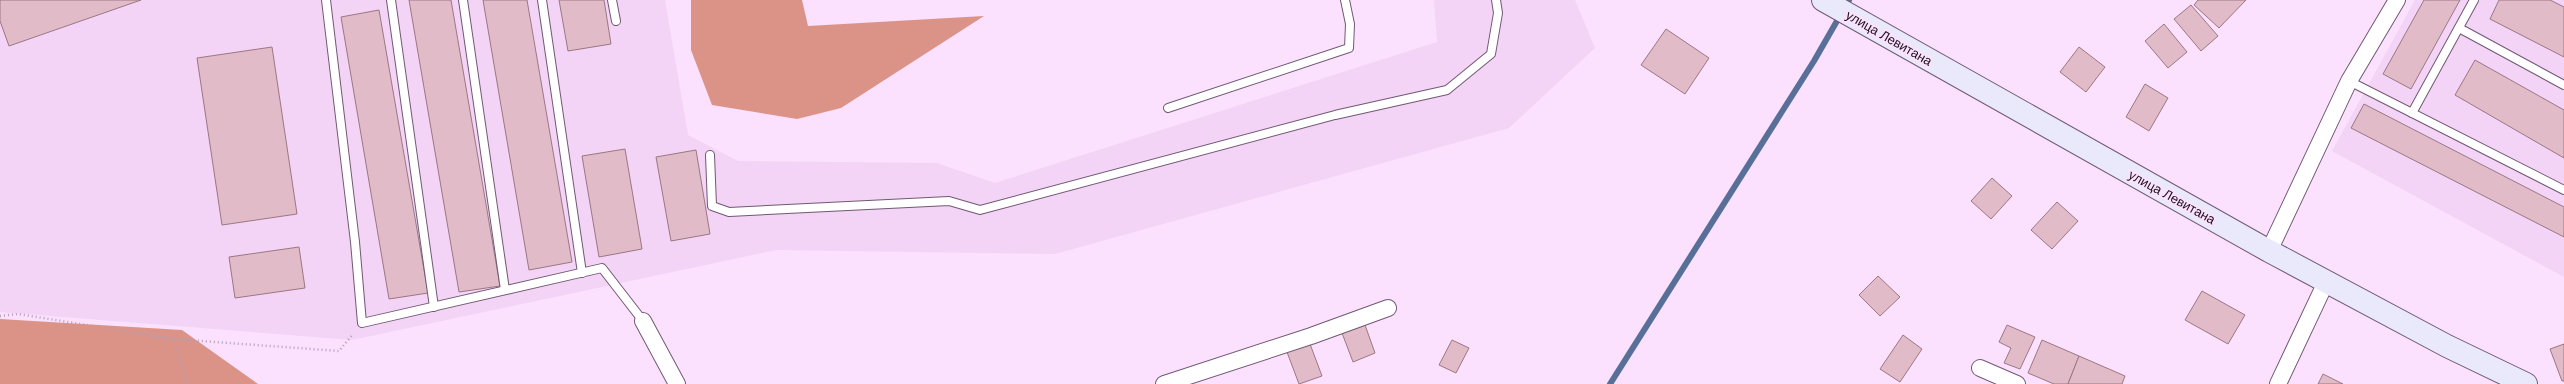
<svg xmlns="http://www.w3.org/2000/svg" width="2564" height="384" font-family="Arial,sans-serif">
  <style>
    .built { fill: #f3d3f6 }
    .forest { fill: #db9387 }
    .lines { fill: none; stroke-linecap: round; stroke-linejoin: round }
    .stream { stroke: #587098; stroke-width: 6 }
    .building { fill: #e2bbc8; stroke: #9b7783 }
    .service-casing { stroke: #705972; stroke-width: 10 }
    .minor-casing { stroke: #705972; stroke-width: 18 }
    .secondary-casing { stroke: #705972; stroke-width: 24 }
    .path { stroke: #b29eb5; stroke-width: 2.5; stroke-dasharray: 1 3; stroke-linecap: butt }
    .service { stroke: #fff; stroke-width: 8 }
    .minor { stroke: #fff; stroke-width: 16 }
    .secondary { stroke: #eae8fb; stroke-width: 22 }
    .labels { text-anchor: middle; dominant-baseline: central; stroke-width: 4; stroke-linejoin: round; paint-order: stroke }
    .street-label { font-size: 13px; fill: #1b121c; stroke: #fbe1fe }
  </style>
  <rect width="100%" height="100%" fill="#fbe1fe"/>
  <g class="built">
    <polygon points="0,0 665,0 688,135 738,161 937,163 995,183 1437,42 1434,0 1575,0 1595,48 1509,128 1055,254 776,250 352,340 0,312"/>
    <polygon points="2415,0 2564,0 2564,277 2332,151"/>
  </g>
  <g class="forest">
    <polygon points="691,0 802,0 808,26 984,16 841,108 797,119 712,105 691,50"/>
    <polygon points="0,319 182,330 258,384 0,384"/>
  </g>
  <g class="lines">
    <polyline class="stream" points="1610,384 1814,61 1849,0"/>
  </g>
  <g class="building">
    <polygon points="0,0 141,0 9,46 0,21"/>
    <polygon points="409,0 451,0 500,286 459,292"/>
    <polygon points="483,0 527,0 572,262 529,270"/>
    <polygon points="559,0 604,0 611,44 568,51"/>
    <polygon points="2198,0 2246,0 2219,28 2194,5"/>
    <polygon points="2424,0 2460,0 2411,89 2383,74"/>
    <polygon points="2499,0 2550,0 2564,7 2564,57 2490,19"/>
    <polygon points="2191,5 2218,36 2201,51 2174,19"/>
    <polygon points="379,10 428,293 389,299 341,17"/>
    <polygon points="2164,24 2187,52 2168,68 2145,41"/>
    <polygon points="1666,29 1709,58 1685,94 1641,65"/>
    <polygon points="272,47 297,214 222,225 197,58"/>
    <polygon points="2079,47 2105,67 2086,92 2060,72"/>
    <polygon points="2475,60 2564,110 2564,158 2455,95"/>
    <polygon points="2145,84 2168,98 2149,131 2126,117"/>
    <polygon points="2364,104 2564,207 2564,237 2351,128"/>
    <polygon points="625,149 642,249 599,257 582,156"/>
    <polygon points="696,150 710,234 671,241 656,157"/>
    <polygon points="1992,178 2012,196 1991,219 1971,201"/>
    <polygon points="2057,202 2078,221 2052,249 2031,230"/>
    <polygon points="299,247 305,288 235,298 229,257"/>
    <polygon points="1878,276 1900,297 1880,316 1859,295"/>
    <polygon points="2202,291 2245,315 2228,344 2185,320"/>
    <polygon points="1365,325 1375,353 1353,362 1342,333"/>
    <polygon points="2007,325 2035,337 2020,369 2004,363 2011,348 1999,342"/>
    <polygon points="1903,335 1922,349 1900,382 1880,369"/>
    <polygon points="1452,340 1469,348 1456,373 1439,365"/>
    <polygon points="2042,340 2079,356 2068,384 2054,384 2028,373"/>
    <polygon points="1310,344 1322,376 1299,384 1287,352"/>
    <polygon points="2564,344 2564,381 2562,381 2550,349"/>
    <polygon points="2079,356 2125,376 2122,384 2068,384"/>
    <polygon points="2323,374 2343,384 2318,384"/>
  </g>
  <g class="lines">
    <defs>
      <g id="service">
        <polyline points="326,0 355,242 362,323 602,268 643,321"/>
        <polyline points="391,0 434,307"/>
        <polyline points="463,0 505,290"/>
        <polyline points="542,0 582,273"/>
        <polyline points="612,0 616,21"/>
        <polyline points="2459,28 2564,85"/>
        <polyline points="2349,81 2564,190"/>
        <polyline points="1168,108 1349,48 1350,24 1345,0"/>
        <polyline points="2412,113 2474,0"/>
        <polyline points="710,155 712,206 729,212 949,201 980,210 1335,115 1447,90 1491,54 1498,13 1496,0"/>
      </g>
      <g id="minor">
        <polyline points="2269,251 2349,81 2397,0"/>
        <polyline points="643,321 677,384"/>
        <polyline points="1980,368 2017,384"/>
        <polyline points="1164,384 1311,336 1388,308"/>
        <polyline points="2278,384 2326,282"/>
      </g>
      <polyline id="secondary" points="1823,0 2269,251 2447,346 2526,384"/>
    </defs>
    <use href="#service" class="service-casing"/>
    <use href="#minor" class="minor-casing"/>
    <use href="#secondary" class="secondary-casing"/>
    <g class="path">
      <polyline points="0,316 18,314 174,339 339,351 353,334"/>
      <polyline points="174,339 187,384"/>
    </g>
    <use href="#service" class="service"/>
    <use href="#minor" class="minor"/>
    <use href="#secondary" class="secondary"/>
  </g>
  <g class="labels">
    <g class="street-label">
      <text transform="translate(1889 38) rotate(30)">улица Левитана</text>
      <text transform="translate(2172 197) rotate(29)">улица Левитана</text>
    </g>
  </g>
</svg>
